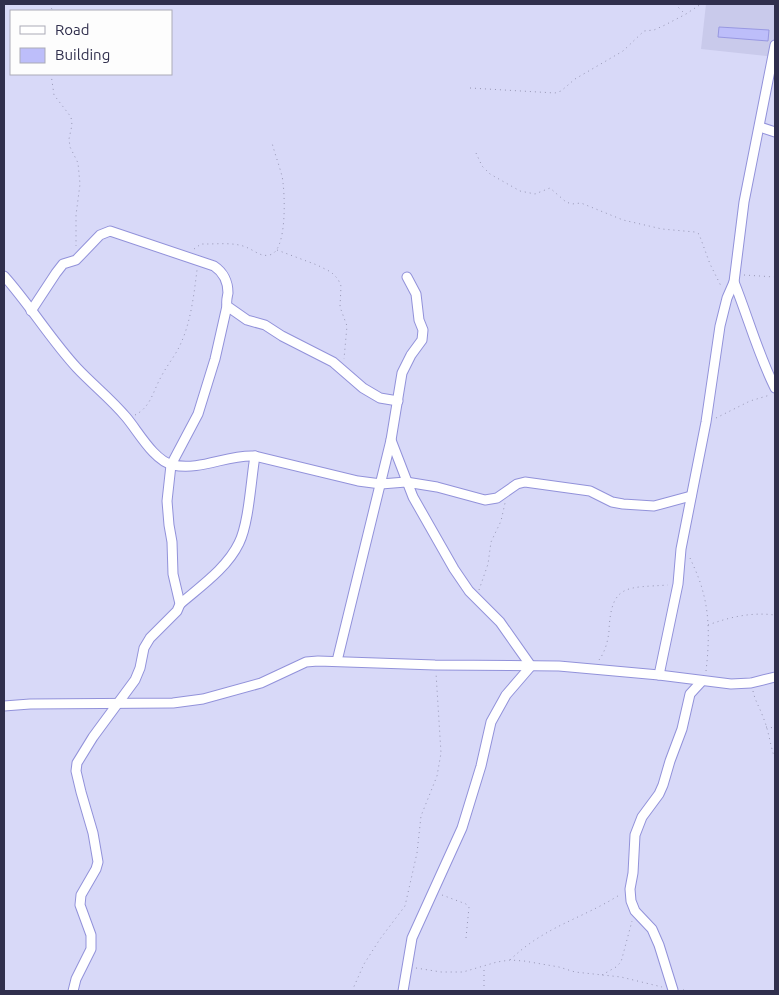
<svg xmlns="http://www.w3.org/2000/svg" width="779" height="995" font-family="Ubuntu,sans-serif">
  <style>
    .built { fill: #c9caeb }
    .building { fill: #bdbefa; stroke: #9898e1 }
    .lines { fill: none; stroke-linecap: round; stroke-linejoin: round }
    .minor-casing { stroke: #9292da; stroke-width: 11 }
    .path { stroke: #9696b4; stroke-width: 1; stroke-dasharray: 1 4; stroke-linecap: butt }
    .minor { stroke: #fff; stroke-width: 9 }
  </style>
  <rect width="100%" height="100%" fill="#d8d9f8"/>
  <polygon class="built" points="706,4 775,4 775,57 701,49"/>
  <polygon class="building" points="719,27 769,30 768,41 718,37"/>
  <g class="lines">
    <defs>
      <g id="minor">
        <polyline points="760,127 775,132"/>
        <path d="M4 276C30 305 51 340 77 368 93 385 111 399 126 417 138 431 154 461 173 465 201 471 228 454 255 456L358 481 381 484 406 482 437 487 485 500 497 498 517 484 525 482 590 491 612 502 623 504 654 506 691 496"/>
        <path d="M734 282C748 317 758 354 775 388"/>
        <path d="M31 311 56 273 63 264 76 260 100 235 110 231 214 266C223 272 228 282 228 293 227 298 226 301 227 306L247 320 265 325 282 336 333 362 363 388 380 398 398 401"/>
        <polyline points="391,440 413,497 454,569 469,591 500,622 531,666 506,695 491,722 481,766 462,828 412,938 403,991"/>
        <path d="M180 604C201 586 227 568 239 543 249 523 251 479 255 456"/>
        <polyline points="337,661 391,440 402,373 411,355 422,340 423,330 419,320 416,294 407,277"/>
        <polyline points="659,675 678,584 681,549 706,422 720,326 727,298 734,282 744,202 775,45"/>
        <polyline points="4,706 30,704 173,703 203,699 261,683 306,662 318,661 435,665 559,666 659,675 731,684 751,683 775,677"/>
        <polyline points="673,990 659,945 652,929 635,911 631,901 630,889 633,873 635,835 642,817 659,794 663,785 670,761 682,729 690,694 702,681"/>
        <polyline points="73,991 76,979 91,949 91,935 80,905 81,895 96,869 98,862 93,833 81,792 76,771 77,763 93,737 135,680 140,668 144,648 150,638 177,611 180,604 173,574 172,542 169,525 167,501 171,465 198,414 215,359 227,306"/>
      </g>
    </defs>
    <use href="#minor" class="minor-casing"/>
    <g class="path">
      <polyline points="49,4 53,11"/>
      <polyline points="675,4 685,14"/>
      <polyline points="51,74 54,95 71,117 72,125 69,139 70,147 78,163 80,184 76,215 76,246"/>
      <polyline points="470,88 555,93 561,91 575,79 623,51 644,31 654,30 665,25 686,14 701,4"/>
      <polyline points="476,153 482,166 490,174 520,191 535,194 550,188 566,202 572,204 581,203 623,220 662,229 695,232 699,234 710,264 721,286"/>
      <path d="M194 249 201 244H206C219 244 236 242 248 248 255 251 261 257 269 255 288 253 285 190 282 176 279 165 275 154 272 143"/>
      <polyline points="277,250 317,265 331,272 338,279 341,286 340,307 347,326 344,359"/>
      <polyline points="744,275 775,277"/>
      <path d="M135 415C151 407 153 391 161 377 167 365 176 355 181 343 191 321 194 294 197 270"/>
      <polyline points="716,418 750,401 770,395"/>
      <path d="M690 558C695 569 700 580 703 592 710 617 709 645 706 671"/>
      <polyline points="479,590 488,564 491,542 501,521 505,503"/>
      <path d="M708 625C730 617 751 612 775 615"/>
      <path d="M599 660C605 652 608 641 609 631 611 583 627 588 668 585"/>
      <path d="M753 691C755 701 760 708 763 717 769 731 770 745 775 759"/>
      <polyline points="766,727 775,728"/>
      <polyline points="442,895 466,904 469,907 466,938"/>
      <path d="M510 960C545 926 582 919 621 894"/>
      <polyline points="416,968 441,972 463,972 497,962 510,960 524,961 559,967 575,972 621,977 662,987"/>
      <polyline points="602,975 616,967 621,962 632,921"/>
      <polyline points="683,990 693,991"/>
      <polyline points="352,991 364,964 380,939 405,906 417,853 421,816 437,776 441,753 436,673"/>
      <polyline points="484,991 484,967"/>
    </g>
    <use href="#minor" class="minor"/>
  </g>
  <rect width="779" height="995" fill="none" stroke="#302f4d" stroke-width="10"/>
  <rect x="10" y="10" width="162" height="65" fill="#fdfdfd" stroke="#ababb7"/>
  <rect x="20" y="26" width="25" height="8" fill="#ffffff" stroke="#ababb7"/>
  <text x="55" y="35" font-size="15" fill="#302f4d">Road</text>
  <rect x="20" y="48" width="25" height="15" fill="#bdbefa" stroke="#ababb7"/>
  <text x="55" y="60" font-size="15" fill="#302f4d">Building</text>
</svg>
